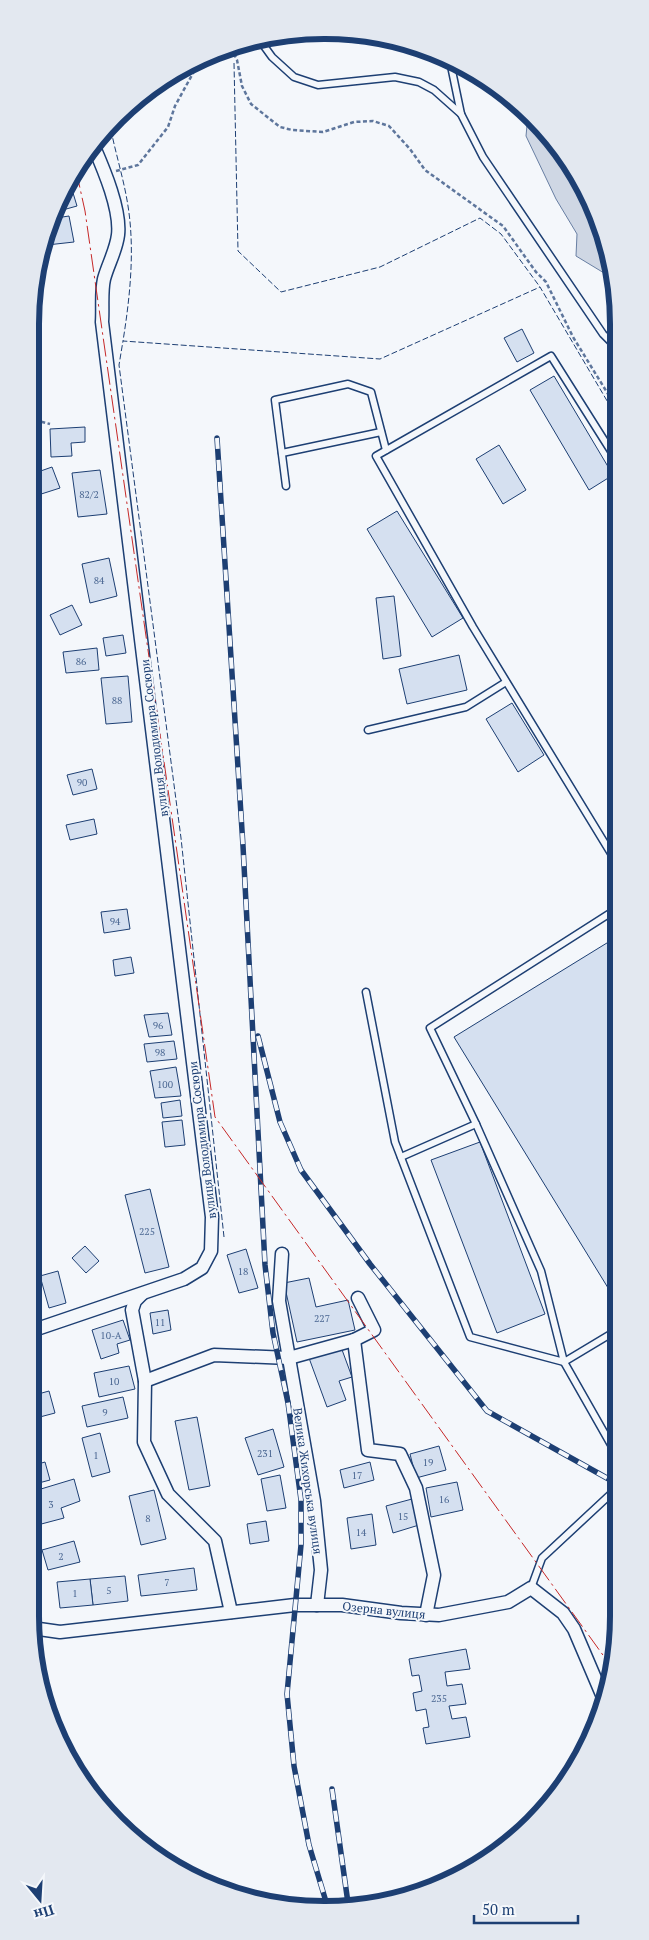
<svg xmlns="http://www.w3.org/2000/svg" width="649" height="1940" font-family="'PT Serif',serif">
  <style>
    .water { fill: #cfd7e4; stroke: #687fa3 }
    .building { fill: #d5e0f0; stroke: #1d3f73 }
    .lines { fill: none; stroke-linecap: round; stroke-linejoin: round }
    .service-casing { stroke: #1d3f73; stroke-width: 9 }
    .minor-casing { stroke: #1d3f73; stroke-width: 15 }
    .path { stroke: #5e769c; stroke-width: 2.5; stroke-dasharray: 4 2.5; stroke-linecap: butt }
    .service { stroke: #f4f7fb; stroke-width: 6 }
    .minor { stroke: #f4f7fb; stroke-width: 12 }
    .rail-casing { stroke: #1d3f73; stroke-width: 5.5 }
    .rail { stroke: #f4f7fb; stroke-width: 4; stroke-dasharray: 11; stroke-linecap: butt }
    .fence { stroke: #1d3f73; stroke-width: 1; stroke-dasharray: 6 2.5; stroke-linecap: butt }
    .power { stroke: #c62828; stroke-width: 1; stroke-dasharray: 18 4 2.5 4; stroke-linecap: butt }
    .labels { text-anchor: middle; dominant-baseline: central; stroke-width: 4; stroke-linejoin: round; paint-order: stroke }
    .number-label { font-size: 10px; fill: #4b6792 }
    .street-label { font-size: 12px; fill: #1d3f73; stroke: #f4f7fb }
    .rim { fill: none; stroke: #1d3f73; stroke-width: 6 }
  </style>
  <rect width="100%" height="100%" fill="#f4f7fb"/>
  <polygon class="water" points="528,115 546,130 589,195 616,291 609,276 576,256 577,234 556,199 526,136"/>
  <g class="building">
    <polygon points="70,183 77,206 59,211"/>
    <polygon points="69,216 74,242 47,245 56,218"/>
    <polygon points="522,329 534,353 517,362 504,338"/>
    <polygon points="554,376 613,475 589,490 530,390"/>
    <polygon points="85,427 85,442 71,443 72,456 51,457 50,429"/>
    <polygon points="499,445 526,490 503,504 476,459"/>
    <polygon points="52,467 60,488 35,496 35,473"/>
    <polygon points="100,470 107,514 78,517 72,473"/>
    <polygon points="397,511 463,618 432,637 367,529"/>
    <polygon points="109,558 117,596 90,603 82,564"/>
    <polygon points="394,596 401,656 383,659 376,598"/>
    <polygon points="72,605 82,625 60,635 50,615"/>
    <polygon points="123,635 126,653 106,656 103,638"/>
    <polygon points="97,648 99,670 66,673 63,652"/>
    <polygon points="459,655 467,690 407,704 399,669"/>
    <polygon points="128,676 132,722 106,724 101,678"/>
    <polygon points="512,703 544,755 518,772 486,719"/>
    <polygon points="92,769 97,789 73,795 67,775"/>
    <polygon points="94,819 97,834 70,840 66,825"/>
    <polygon points="127,909 130,929 104,933 101,912"/>
    <polygon points="615,938 614,1295 613,1296 454,1037"/>
    <polygon points="131,957 134,973 115,976 113,960"/>
    <polygon points="168,1013 172,1035 149,1037 144,1015"/>
    <polygon points="174,1041 177,1059 147,1062 144,1044"/>
    <polygon points="176,1067 181,1096 155,1098 150,1071"/>
    <polygon points="180,1100 182,1116 163,1118 161,1103"/>
    <polygon points="182,1120 185,1145 165,1147 162,1122"/>
    <polygon points="480,1142 545,1314 497,1333 431,1160"/>
    <polygon points="150,1189 169,1267 145,1273 125,1195"/>
    <polygon points="85,1246 99,1261 86,1273 72,1258"/>
    <polygon points="246,1249 258,1288 239,1293 227,1255"/>
    <polygon points="58,1271 66,1303 49,1308 40,1276"/>
    <polygon points="309,1278 316,1307 348,1300 355,1330 297,1342 284,1283"/>
    <polygon points="168,1310 171,1330 153,1334 150,1313"/>
    <polygon points="123,1320 130,1340 117,1344 119,1353 101,1359 92,1330"/>
    <polygon points="341,1347 352,1377 339,1381 346,1400 327,1407 309,1358"/>
    <polygon points="129,1366 135,1389 99,1397 94,1373"/>
    <polygon points="49,1391 55,1413 36,1418 39,1429 31,1431 31,1396"/>
    <polygon points="123,1397 128,1418 87,1427 82,1406"/>
    <polygon points="197,1417 210,1486 189,1490 175,1421"/>
    <polygon points="273,1429 284,1467 258,1475 245,1438"/>
    <polygon points="100,1433 110,1472 92,1477 82,1438"/>
    <polygon points="439,1446 446,1470 416,1478 410,1454"/>
    <polygon points="45,1462 50,1480 31,1485 31,1466"/>
    <polygon points="370,1462 374,1480 344,1488 340,1470"/>
    <polygon points="280,1475 286,1508 267,1511 261,1479"/>
    <polygon points="74,1479 80,1501 61,1508 64,1518 30,1527 31,1492"/>
    <polygon points="457,1482 463,1510 431,1517 426,1488"/>
    <polygon points="154,1490 166,1539 141,1545 129,1496"/>
    <polygon points="412,1499 419,1525 393,1533 386,1506"/>
    <polygon points="372,1514 376,1545 351,1549 347,1518"/>
    <polygon points="266,1521 269,1541 250,1544 247,1524"/>
    <polygon points="74,1541 80,1562 48,1570 42,1550"/>
    <polygon points="194,1568 197,1590 141,1596 138,1575"/>
    <polygon points="125,1576 128,1601 93,1605 90,1579"/>
    <polygon points="90,1579 93,1605 60,1608 57,1582"/>
    <polygon points="466,1649 470,1669 445,1672 447,1686 462,1684 466,1704 449,1706 452,1719 466,1717 470,1737 426,1744 423,1728 429,1727 426,1709 416,1711 413,1693 422,1691 419,1675 412,1676 409,1659"/>
  </g>
  <g class="lines">
    <defs>
      <g id="service">
        <polyline points="259,39 272,57 294,77 318,85 395,77 419,82 434,90 461,114 483,157 603,334 616,347"/>
        <polyline points="450,61 461,114"/>
        <polyline points="282,453 381,432"/>
        <polyline points="286,486 275,400 348,384 371,392 386,450"/>
        <polyline points="368,730 466,707 506,682"/>
        <polyline points="615,860 473,627 376,456 551,356 616,459"/>
        <polyline points="366,992 395,1142 470,1337 564,1362 541,1271 476,1124"/>
        <polyline points="401,1157 476,1124 430,1028 615,910"/>
        <polyline points="614,1450 564,1362 614,1332"/>
        <polyline points="531,1588 542,1558 614,1491"/>
      </g>
      <g id="minor">
        <polyline points="282,1254 279,1301 314,1501 321,1570 317,1605"/>
        <polyline points="142,1294 135,1301 132,1310 145,1381 144,1442 168,1494 215,1541 231,1612"/>
        <path d="M31 1331 184 1279 202 1268 211 1251 212 1217 102 322C103 308 101 292 104 279 108 264 116 251 118 235 121 210 104 170 94 147"/>
        <polyline points="354,1340 368,1450 400,1454 416,1488 434,1575 426,1615"/>
        <polyline points="145,1381 214,1355 289,1358 354,1340 374,1330 358,1298"/>
        <polyline points="32,1628 60,1632 295,1605 342,1605 401,1613 439,1615 508,1602 531,1588 563,1613 574,1629 603,1697"/>
      </g>
    </defs>
    <use href="#service" class="service-casing"/>
    <use href="#minor" class="minor-casing"/>
    <g class="path">
      <polyline points="227,52 235,56 237,60 242,86 251,104 280,127 292,130 323,132 354,122 373,121 389,126 410,149 425,170 503,226 536,272 546,282 573,337 616,407"/>
      <polyline points="116,171 138,165 168,127 175,106 198,64"/>
      <polyline points="35,420 50,424"/>
    </g>
    <use href="#service" class="service"/>
    <use href="#minor" class="minor"/>
    <defs>
      <g id="rail">
        <polyline points="217,438 243,846 265,1265 273,1333 288,1403 301,1500 301,1545 287,1694 294,1766 309,1845 327,1905"/>
        <polyline points="258,1036 280,1122 301,1170 370,1264 487,1411 614,1482"/>
        <polyline points="332,1789 348,1903"/>
      </g>
    </defs>
    <use href="#rail" class="rail-casing"/>
    <use href="#rail" class="rail"/>
    <g class="fence">
      <polyline points="234,63 238,251 281,292 380,267 480,218 501,234 540,287"/>
      <path d="M111 130C116 155 124 180 128 206 135 250 130 297 123 341"/>
      <polyline points="224,1237 181,838 119,365 123,341 380,359 540,287 616,416"/>
    </g>
    <polyline class="power" points="76,170 85,211 215,1117 613,1669"/>
  </g>
  <g class="labels">
    <g class="number-label">
      <text x="89" y="494">82/2</text>
      <text x="99" y="580">84</text>
      <text x="81" y="661">86</text>
      <text x="117" y="700">88</text>
      <text x="82" y="782">90</text>
      <text x="115" y="921">94</text>
      <text x="158" y="1025">96</text>
      <text x="160" y="1052">98</text>
      <text x="165" y="1084">100</text>
      <text x="147" y="1231">225</text>
      <text x="243" y="1271">18</text>
      <text x="322" y="1318">227</text>
      <text x="160" y="1322">11</text>
      <text x="111" y="1335">10-А</text>
      <text x="114" y="1381">10</text>
      <text x="105" y="1412">9</text>
      <text x="265" y="1453">231</text>
      <text x="96" y="1455">1</text>
      <text x="428" y="1462">19</text>
      <text x="357" y="1475">17</text>
      <text x="444" y="1499">16</text>
      <text x="51" y="1504">3</text>
      <text x="403" y="1516">15</text>
      <text x="148" y="1518">8</text>
      <text x="361" y="1532">14</text>
      <text x="61" y="1556">2</text>
      <text x="167" y="1582">7</text>
      <text x="109" y="1590">5</text>
      <text x="75" y="1593">1</text>
      <text x="439" y="1698">235</text>
    </g>
    <g class="street-label">
      <text transform="translate(154 738) rotate(-97)">вулиця Володимира Сосюри</text>
      <text transform="translate(202 1140) rotate(-97)">вулиця Володимира Сосюри</text>
      <text transform="translate(308 1481) rotate(82)">Велика Жихорська вулиця</text>
      <text transform="translate(384 1610) rotate(6)">Озерна вулиця</text>
    </g>
  </g>
  <path d="M0 0H649V1940H0ZM324 39H325A285 285 0 0 1 610 324V1616A285 285 0 0 1 325 1901H324A285 285 0 0 1 39 1616V324A285 285 0 0 1 324 39Z" fill="#e3e8f0" fill-rule="evenodd"/>
  <path class="rim" d="M324 39H325A285 285 0 0 1 610 324V1616A285 285 0 0 1 325 1901H324A285 285 0 0 1 39 1616V324A285 285 0 0 1 324 39Z"/>
  <g transform="translate(40 1900) rotate(162)" stroke="#f4f7fb" stroke-width="4" paint-order="stroke">
  <path d="M0-4L9 19L0 12L-9 19Z" fill="#1d3f73"/>
  <text y="-8" font-size="14" font-weight="bold" text-anchor="middle" fill="#1d3f73">Пн</text>
  </g>
  <path d="M474 1915v8h104v-8" fill="none" stroke="#1d3f73" stroke-width="2.5"/>
  <text x="482" y="1915" font-size="15" fill="#1d3f73" stroke="#f4f7fb" stroke-width="4" paint-order="stroke">50 m</text>
</svg>
